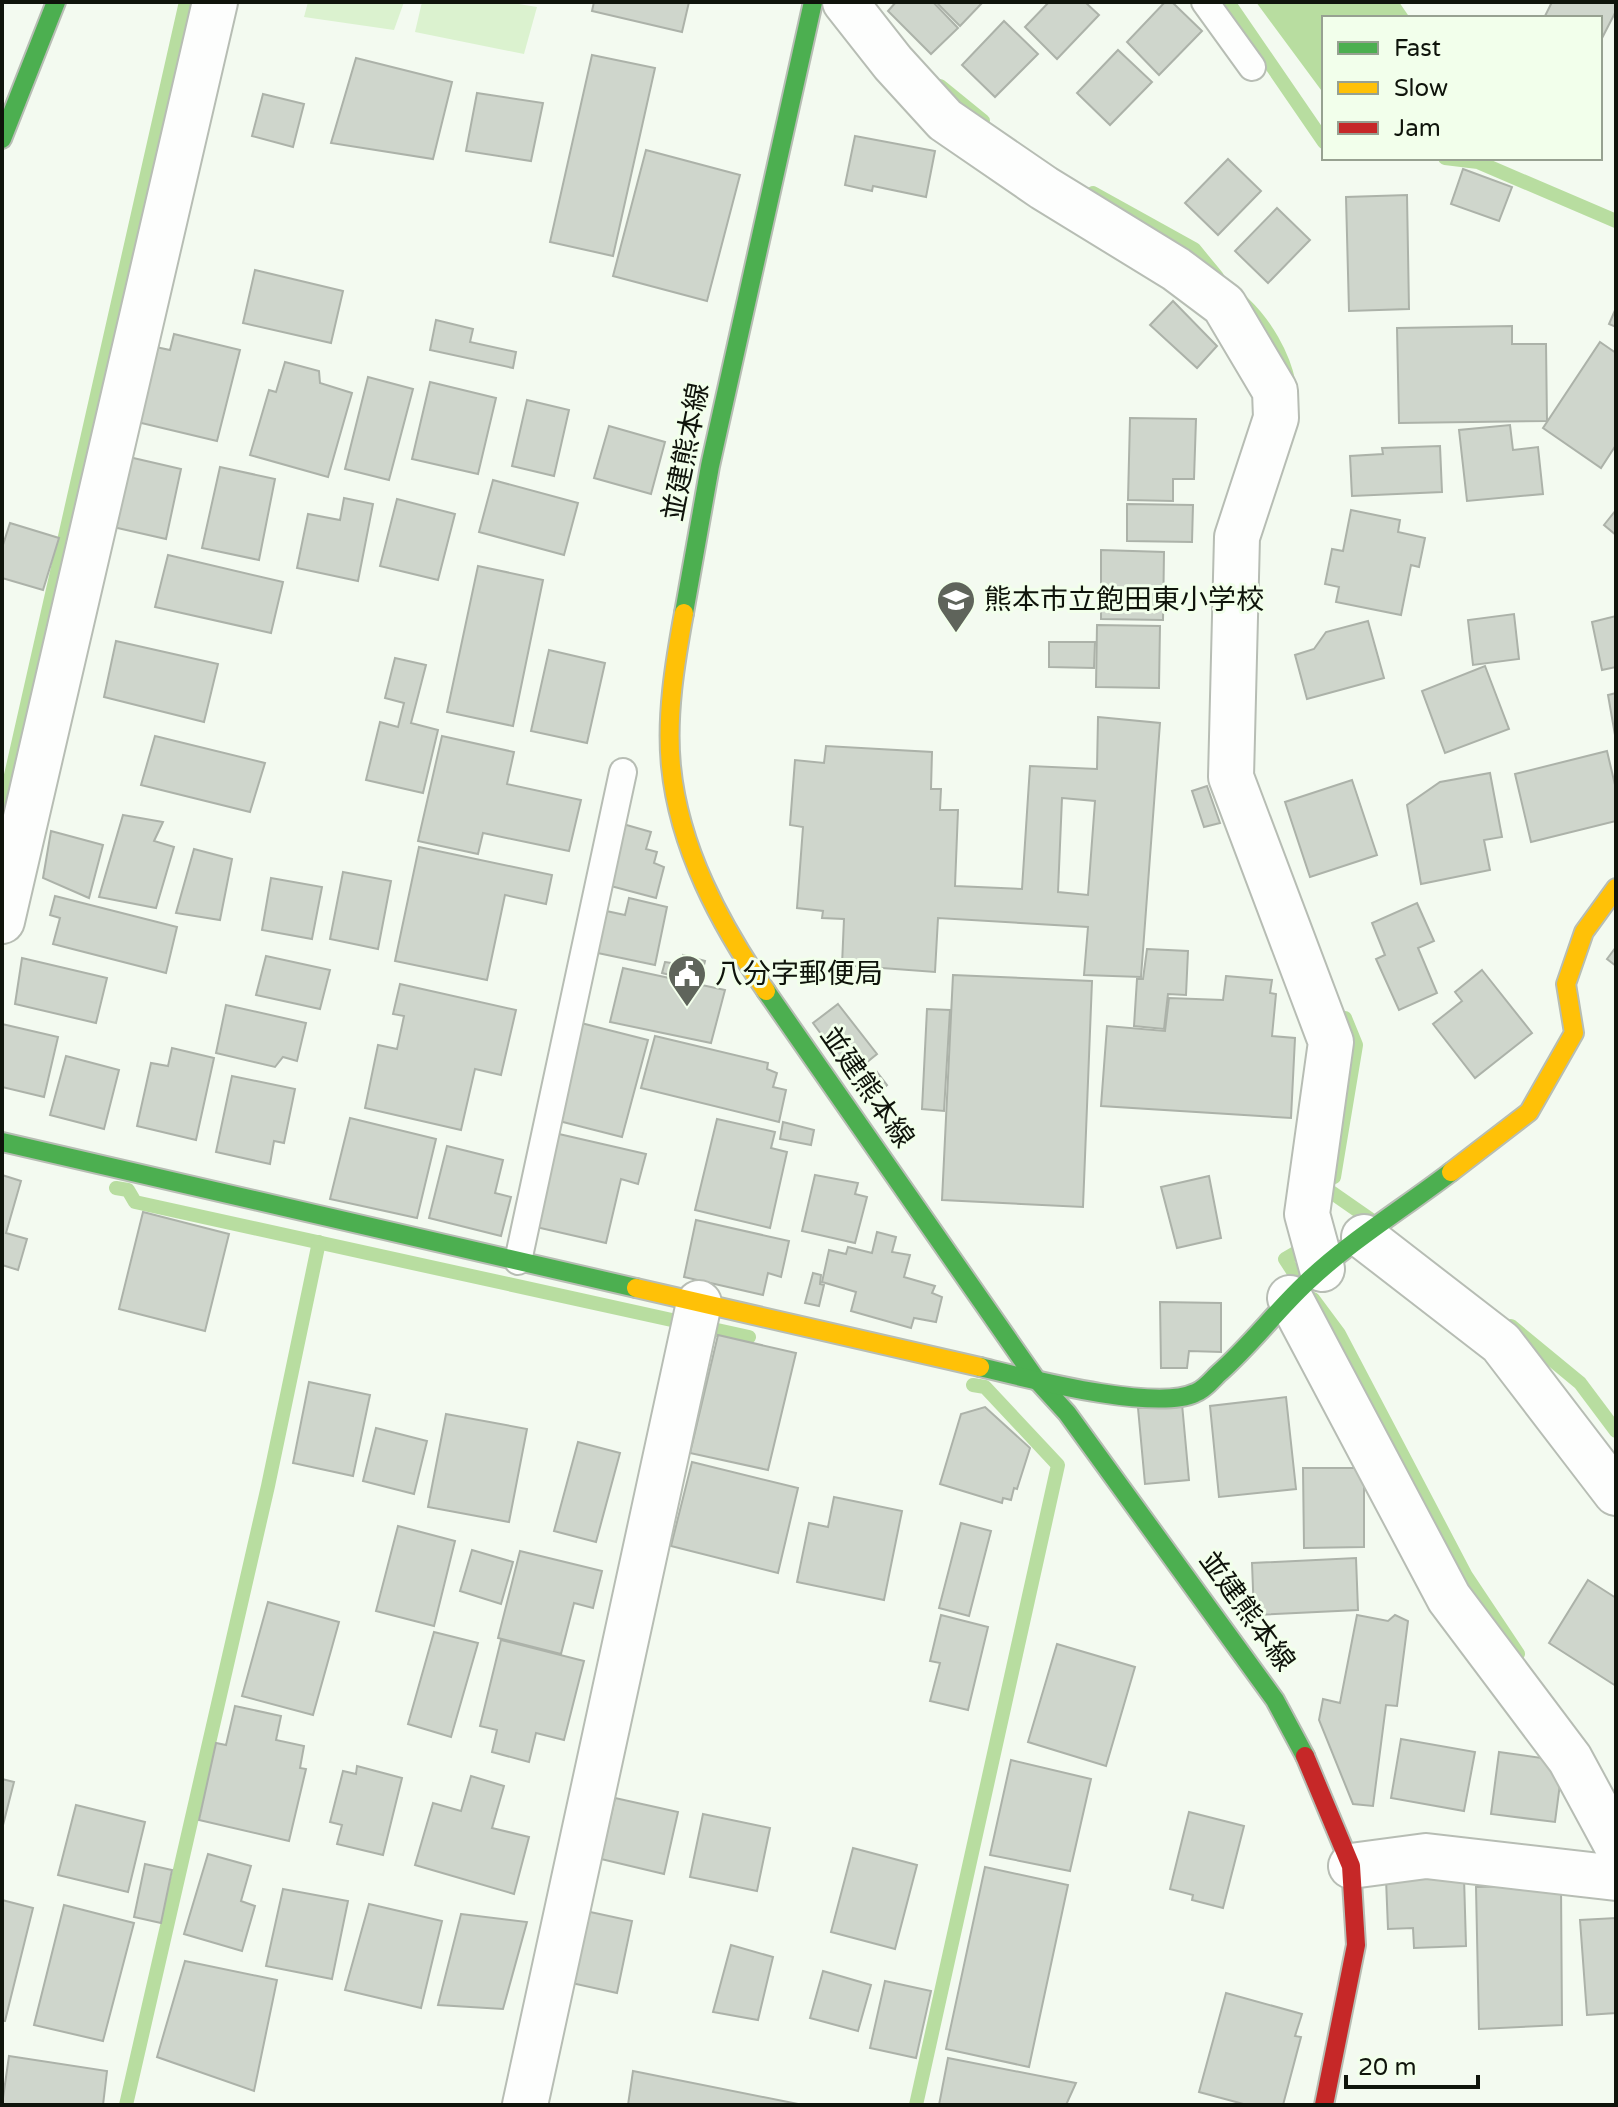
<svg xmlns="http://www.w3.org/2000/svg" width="1618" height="2107" font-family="'Varela Round','Noto Sans JP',sans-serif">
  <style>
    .green { fill: #dbf2cf }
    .water { fill: #b8dda0 }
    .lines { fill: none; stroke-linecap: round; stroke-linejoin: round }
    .stream { stroke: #b8dda0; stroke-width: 14 }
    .building { fill: #cfd6cc; stroke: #acb2a9; stroke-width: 2; fill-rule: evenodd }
    .lane-casing { stroke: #b7bdb4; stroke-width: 30 }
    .street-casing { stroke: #b7bdb4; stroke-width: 48 }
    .fast-casing { stroke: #b7bdb4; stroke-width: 22 }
    .slow-casing { stroke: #b7bdb4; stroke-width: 22 }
    .jam-casing { stroke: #b7bdb4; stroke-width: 22 }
    .lane { stroke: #fdfefd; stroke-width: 26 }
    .street { stroke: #fdfefd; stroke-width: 44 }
    .fast { stroke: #4caf50; stroke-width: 18 }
    .slow { stroke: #ffc107; stroke-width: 18 }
    .jam { stroke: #c62828; stroke-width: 18 }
    .labels { text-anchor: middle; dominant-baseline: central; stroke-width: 6; stroke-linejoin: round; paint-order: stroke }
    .street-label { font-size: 28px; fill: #0f140b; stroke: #f2ffeb }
    .poi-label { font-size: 28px; fill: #0f140b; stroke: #f2ffeb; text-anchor: start }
  </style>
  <rect width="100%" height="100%" fill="#f3faf0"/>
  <g class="green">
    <polygon points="308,2 404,2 394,30 304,17"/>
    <polygon points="422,2 507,2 537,7 524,54 415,32"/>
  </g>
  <polygon class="water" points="1256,2 1399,2 1410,18 1324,18 1324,94"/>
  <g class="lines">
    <g class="stream">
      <polyline points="1228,2 1324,142"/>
      <polyline points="940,86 983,121"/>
      <polyline points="1445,158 1478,162 1616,221"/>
      <polyline points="1093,193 1194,249 1217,277"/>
      <path d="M1243 303C1265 324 1283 354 1289 384"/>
      <polyline points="2,815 185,6"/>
      <polyline points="1334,1177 1356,1045 1345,1018"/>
      <polyline points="116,1188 128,1190 135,1202 749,1337"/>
      <polyline points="1331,1192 1377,1224"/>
      <polyline points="1300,1282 1285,1259 1309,1245"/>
      <polyline points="1313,1299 1339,1334 1466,1576 1518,1654"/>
      <polyline points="1511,1326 1580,1383 1616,1431"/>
      <polyline points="126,2105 268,1486 319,1242"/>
      <polyline points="916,2105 1058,1465 985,1387 973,1385"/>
    </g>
  </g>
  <g class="building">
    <polygon points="594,2 689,2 682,32 592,11"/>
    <polygon points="896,2 933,2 958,28 931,54 888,11"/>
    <polygon points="936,2 983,2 960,26"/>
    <polygon points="1049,2 1085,2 1099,15 1057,59 1025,27"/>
    <polygon points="1165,2 1172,2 1202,31 1159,75 1127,42"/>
    <polygon points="1552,2 1616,2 1616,11 1600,42 1600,18 1544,18"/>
    <polygon points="1004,21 1038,54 995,97 962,65"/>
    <polygon points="1118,50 1152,82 1110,125 1077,93"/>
    <polygon points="592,55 655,68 613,256 550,242"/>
    <polygon points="356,58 452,82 433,159 331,143"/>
    <polygon points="477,93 543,103 531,161 466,151"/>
    <polygon points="263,94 304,104 293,147 252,136"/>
    <polygon points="855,136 935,151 926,197 873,186 872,191 845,185"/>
    <polygon points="646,150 740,175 707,301 613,276"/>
    <polygon points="1228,159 1261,191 1218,235 1185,203"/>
    <polygon points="1463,169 1512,187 1499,221 1451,204"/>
    <polygon points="1407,195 1409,309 1349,311 1346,197"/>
    <polygon points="1277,208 1310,240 1268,283 1235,251"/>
    <polygon points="255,270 343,291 331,343 243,323"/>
    <polygon points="1173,301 1217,346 1197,368 1150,325"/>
    <polygon points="1616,308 1616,327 1609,324"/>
    <polygon points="436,320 473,329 470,342 516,352 513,368 430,350"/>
    <polygon points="1512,326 1512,344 1546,344 1547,421 1399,423 1397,328"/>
    <polygon points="174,334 240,350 217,441 133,421 151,346 170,350"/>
    <polygon points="1600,342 1616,353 1616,445 1601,468 1543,428"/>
    <polygon points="285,362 319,371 320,383 352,393 328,477 250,455 269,390 276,392"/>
    <polygon points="368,377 413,389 389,480 345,469"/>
    <polygon points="430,382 496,398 478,474 412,459"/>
    <polygon points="527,400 569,410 554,476 512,466"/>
    <polygon points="1130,418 1196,419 1194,479 1173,479 1173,501 1128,500"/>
    <polygon points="1510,425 1513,450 1538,447 1543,494 1467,501 1459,430"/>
    <polygon points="609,426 665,442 651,494 594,478"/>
    <polygon points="1440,446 1442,492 1352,496 1350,456 1383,454 1382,448"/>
    <polygon points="129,457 181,469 166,539 113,527"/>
    <polygon points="220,467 275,479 259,560 202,548"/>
    <polygon points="493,480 578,503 564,555 479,532"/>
    <polygon points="344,498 373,504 358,581 297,568 308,514 340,520"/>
    <polygon points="397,499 455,514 438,580 380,566"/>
    <polygon points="1127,504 1193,505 1192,542 1127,541"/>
    <polygon points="1351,510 1400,520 1398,532 1425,538 1419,567 1411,565 1401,615 1336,602 1339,587 1325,584 1332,549 1343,551"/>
    <polygon points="1616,510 1616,535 1604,525"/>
    <polygon points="10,523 59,538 43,590 2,578 2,548"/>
    <polygon points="1101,550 1164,552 1163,620 1101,619"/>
    <polygon points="168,555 283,582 271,633 155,607"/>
    <polygon points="478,566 543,580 513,726 447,712"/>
    <polygon points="1514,614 1519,659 1473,665 1468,620"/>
    <polygon points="1616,616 1616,667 1602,670 1592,622"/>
    <polygon points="1368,621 1384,678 1307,699 1295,655 1314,649 1326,632"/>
    <polygon points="1097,625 1160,626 1159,688 1096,687"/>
    <polygon points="116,641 218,664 204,722 104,697"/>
    <polygon points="1049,642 1095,642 1094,668 1049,667"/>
    <polygon points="549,650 605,663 587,743 531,731"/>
    <polygon points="395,658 426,665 411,723 438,730 423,793 366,780 380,722 398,727 404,703 385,698"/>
    <polygon points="1485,666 1509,729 1445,753 1422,691"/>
    <polygon points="1616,693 1616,735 1615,735 1608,695"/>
    <path d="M1098 717 1160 723 1141 977 1084 975 1088 927 938 918 935 972 842 965 844 919 822 918 823 911 797 908 803 827 790 825 795 760 824 763 826 746 932 752 931 789H941L940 810H958L955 886 1022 889 1030 766 1097 769ZM1062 798 1095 801 1088 895 1058 892Z"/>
    <polygon points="155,736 265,763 250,812 141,785"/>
    <polygon points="442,736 514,752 507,784 581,800 569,851 483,833 478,854 418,841"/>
    <polygon points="1607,751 1616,789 1616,821 1531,842 1515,774"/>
    <polygon points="1490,773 1502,837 1484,840 1490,870 1421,884 1407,805 1440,782"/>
    <polygon points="1352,780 1377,855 1310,877 1285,802"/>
    <polygon points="1207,786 1220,823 1204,827 1192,791"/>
    <polygon points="123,815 163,822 154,841 174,847 156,908 99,897"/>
    <polygon points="623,824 651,832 646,849 657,852 654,863 664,867 656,898 607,885"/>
    <polygon points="51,831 103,845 89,898 43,878"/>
    <polygon points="419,847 552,875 546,904 505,895 487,980 395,961"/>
    <polygon points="194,849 232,859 220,920 176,913"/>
    <polygon points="343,872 391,881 378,949 330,939"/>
    <polygon points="271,878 322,887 312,939 262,930"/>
    <polygon points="55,896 177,927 166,973 53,944 60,918 50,915"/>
    <polygon points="629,898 667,907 655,965 588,951 597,909 625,915"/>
    <polygon points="1417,903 1434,941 1418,948 1437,993 1399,1010 1376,959 1385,955 1372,923"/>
    <polygon points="1616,947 1616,966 1607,959"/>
    <polygon points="1147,949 1188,951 1186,995 1168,994 1164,1029 1134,1026 1137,979 1143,979"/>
    <polygon points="683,955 705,961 700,981 678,975"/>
    <polygon points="266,956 330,970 320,1009 256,995"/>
    <polygon points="22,958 107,978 96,1023 15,1004"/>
    <polygon points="665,962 678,964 674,976 662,973"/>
    <polygon points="623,968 725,990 711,1043 610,1022"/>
    <polygon points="1482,970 1532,1033 1475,1078 1433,1024 1462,1001 1455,992"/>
    <polygon points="953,975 1092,981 1083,1207 942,1200"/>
    <polygon points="1226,976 1272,980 1270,993 1276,994 1272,1036 1295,1038 1291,1118 1101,1106 1107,1026 1165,1031 1169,998 1223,1000"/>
    <polygon points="400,984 516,1010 501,1075 475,1069 461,1130 365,1108 378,1045 397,1049 404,1016 393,1014"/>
    <polygon points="838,1004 877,1054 851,1075 813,1023"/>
    <polygon points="226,1005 306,1023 297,1061 283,1057 275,1067 216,1053"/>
    <polygon points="927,1009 950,1010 944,1111 922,1109"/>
    <polygon points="581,1023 648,1040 622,1137 555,1120"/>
    <polygon points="2,1024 58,1037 44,1097 2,1087"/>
    <polygon points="655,1036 768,1063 767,1069 777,1073 773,1087 786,1090 779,1122 641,1088"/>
    <polygon points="172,1048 214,1058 196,1140 137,1126 151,1063 168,1066"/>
    <polygon points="66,1056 119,1070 104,1129 50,1115"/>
    <polygon points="877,1072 887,1085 875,1095 864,1082"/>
    <polygon points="232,1076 295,1089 284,1143 274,1141 270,1164 216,1152"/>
    <polygon points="350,1118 436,1139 417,1218 330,1199"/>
    <polygon points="717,1119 775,1132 771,1148 787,1152 770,1228 695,1210"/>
    <polygon points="783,1122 814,1130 811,1145 780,1139"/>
    <polygon points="559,1134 646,1154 638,1184 621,1179 606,1243 536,1227"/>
    <polygon points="447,1146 503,1160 495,1193 511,1197 501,1236 429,1218"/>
    <polygon points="2,1175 21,1181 6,1233 27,1239 18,1270 2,1265"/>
    <polygon points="815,1175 858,1183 855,1194 867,1197 855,1243 802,1231"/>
    <polygon points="1209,1176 1221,1238 1177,1248 1161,1187"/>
    <polygon points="143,1212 229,1234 205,1331 119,1309"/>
    <polygon points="696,1220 789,1241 781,1277 768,1273 763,1295 684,1277"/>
    <polygon points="877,1232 896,1237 892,1252 910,1255 904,1277 935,1286 932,1293 942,1297 936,1322 914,1318 911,1328 851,1311 856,1292 822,1282 829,1250 846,1254 848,1247 872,1253"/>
    <polygon points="813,1273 821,1275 820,1284 824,1285 819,1306 805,1303"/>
    <polygon points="1160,1302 1221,1303 1221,1352 1189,1351 1187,1368 1161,1368"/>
    <polygon points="718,1335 796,1353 768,1470 690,1453"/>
    <polygon points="309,1382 370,1395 353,1476 293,1463"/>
    <polygon points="1286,1397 1296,1489 1219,1497 1210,1406"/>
    <polygon points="1182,1404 1189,1480 1145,1484 1138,1408"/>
    <polygon points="985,1407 1030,1448 1017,1489 1014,1488 1011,1500 1003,1498 1002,1503 940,1484 961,1414"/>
    <polygon points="446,1414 527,1429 509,1522 428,1507"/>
    <polygon points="376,1428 427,1441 414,1494 363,1481"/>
    <polygon points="578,1442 620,1453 596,1542 554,1531"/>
    <polygon points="692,1462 798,1488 778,1573 671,1546"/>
    <polygon points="1303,1468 1364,1468 1364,1547 1304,1548"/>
    <polygon points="834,1497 902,1511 884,1600 797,1582 809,1523 828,1527"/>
    <polygon points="961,1523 991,1531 969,1616 939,1608"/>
    <polygon points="398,1526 455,1541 434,1626 376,1611"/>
    <polygon points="472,1550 513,1562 501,1604 460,1591"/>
    <polygon points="520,1551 602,1571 593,1608 574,1603 561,1654 498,1638"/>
    <polygon points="1356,1558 1358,1610 1254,1615 1252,1563"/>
    <polygon points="1588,1580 1616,1598 1616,1686 1549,1643"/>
    <polygon points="268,1602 339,1622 313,1715 242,1696"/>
    <polygon points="941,1615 988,1627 968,1710 930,1701 940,1663 930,1661"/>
    <polygon points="1357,1615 1388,1621 1395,1615 1408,1621 1397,1706 1386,1705 1373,1806 1353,1804 1319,1720 1323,1699 1340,1703"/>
    <polygon points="434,1632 478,1643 451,1737 408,1724"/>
    <polygon points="501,1640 584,1661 564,1740 536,1733 529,1762 492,1752 497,1730 480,1726"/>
    <polygon points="1057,1644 1135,1667 1106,1766 1028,1742"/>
    <polygon points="235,1706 281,1716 276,1740 304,1746 300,1768 306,1769 289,1841 199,1820 216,1743 226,1745"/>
    <polygon points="1401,1739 1475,1752 1464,1811 1391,1798"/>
    <polygon points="1499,1752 1563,1761 1555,1822 1491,1814"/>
    <polygon points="1011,1760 1091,1779 1070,1871 990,1855"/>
    <polygon points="357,1766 402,1778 383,1855 337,1844 342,1825 330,1822 343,1771 356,1774"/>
    <polygon points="471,1776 504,1786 492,1828 529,1837 514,1894 415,1865 433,1803 461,1811"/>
    <polygon points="2,1779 14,1782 2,1829"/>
    <polygon points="615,1798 678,1812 664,1874 601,1859"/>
    <polygon points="76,1805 145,1822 128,1892 58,1875"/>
    <polygon points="1189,1812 1244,1826 1223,1908 1192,1900 1193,1895 1170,1889"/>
    <polygon points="703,1814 770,1828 757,1891 690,1877"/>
    <polygon points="853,1848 917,1865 895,1949 831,1932"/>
    <polygon points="208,1854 251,1866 241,1901 255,1906 242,1951 184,1934"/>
    <polygon points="145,1864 172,1870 161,1923 134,1917"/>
    <polygon points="985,1867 1068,1885 1029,2067 946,2049"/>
    <polygon points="1464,1877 1466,1946 1414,1948 1413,1928 1388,1929 1386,1879"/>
    <polygon points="1561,1885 1562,2025 1479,2029 1476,1887"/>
    <polygon points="283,1889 348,1901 332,1979 266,1966"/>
    <polygon points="2,1900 33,1908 5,2021 2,2021"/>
    <polygon points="369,1904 442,1921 421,2008 345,1990"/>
    <polygon points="64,1905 134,1923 103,2041 34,2025"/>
    <polygon points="581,1910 632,1921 617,1993 567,1982"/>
    <polygon points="461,1914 527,1922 503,2009 438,2005"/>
    <polygon points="1616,1918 1616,2013 1587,2015 1580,1920"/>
    <polygon points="731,1945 773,1957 758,2020 713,2012"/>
    <polygon points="185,1961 277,1980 254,2091 157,2057"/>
    <polygon points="823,1971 871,1985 858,2031 810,2018"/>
    <polygon points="885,1981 931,1991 916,2058 870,2048"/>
    <polygon points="1226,1993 1302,2014 1295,2036 1301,2037 1283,2105 1247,2105 1199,2092"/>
    <polygon points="9,2056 107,2071 103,2105 2,2105"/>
    <polygon points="948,2058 1076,2083 1066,2105 939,2105"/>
    <polygon points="633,2071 803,2105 628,2105"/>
  </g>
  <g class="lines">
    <defs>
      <g id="lane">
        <polyline points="1205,2 1252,67"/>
        <polyline points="518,1261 623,772"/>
      </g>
      <g id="street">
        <polyline points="845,2 893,63 945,120 1044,188 1176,269 1224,305 1275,391 1276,418 1237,537 1231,777 1331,1042 1307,1214 1322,1269"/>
        <polyline points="2,921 215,2"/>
        <polyline points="1364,1237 1501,1343 1616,1493"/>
        <polyline points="1290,1298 1449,1598 1570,1759 1616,1844"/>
        <polyline points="1351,1866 1426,1856 1616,1878"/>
        <polyline points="525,2105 699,1303"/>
      </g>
      <g id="fast">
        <polyline points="2,139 56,2"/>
        <polyline points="684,613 710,466 813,2"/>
        <polyline points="766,991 1035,1378 1067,1413 1275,1700 1305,1756"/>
        <polyline points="2,1142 636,1288"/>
        <path d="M980 1367C1026 1378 1155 1412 1195 1393 1204 1390 1212 1380 1218 1374 1251 1345 1275 1312 1307 1282 1350 1241 1404 1208 1451 1172"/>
      </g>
      <g id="slow">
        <path d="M684 613C675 662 666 716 671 766 679 848 720 924 766 991"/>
        <polyline points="1451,1172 1529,1112 1574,1033 1566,984 1584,932 1616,888"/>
        <polyline points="636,1288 980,1367"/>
      </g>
      <polyline id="jam" points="1305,1756 1351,1866 1356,1945 1324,2105"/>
    </defs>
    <use href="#lane" class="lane-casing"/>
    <use href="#street" class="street-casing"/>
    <use href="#fast" class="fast-casing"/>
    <use href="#slow" class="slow-casing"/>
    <use href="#jam" class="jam-casing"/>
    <use href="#lane" class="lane"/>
    <use href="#street" class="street"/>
    <use href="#fast" class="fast"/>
    <use href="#slow" class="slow"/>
    <use href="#jam" class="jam"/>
  </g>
  <defs>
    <symbol id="school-pin" viewBox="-11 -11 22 30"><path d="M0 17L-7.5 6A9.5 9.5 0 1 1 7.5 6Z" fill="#5f645b" stroke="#f2ffeb"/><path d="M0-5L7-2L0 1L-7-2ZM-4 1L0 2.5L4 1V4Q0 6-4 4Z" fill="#fff"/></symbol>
    <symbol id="civic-pin" viewBox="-11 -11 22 30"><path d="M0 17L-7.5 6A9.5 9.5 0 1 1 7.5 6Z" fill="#5f645b" stroke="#f2ffeb"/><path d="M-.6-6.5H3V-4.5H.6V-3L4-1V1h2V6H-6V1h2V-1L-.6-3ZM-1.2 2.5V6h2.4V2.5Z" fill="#fff"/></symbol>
  </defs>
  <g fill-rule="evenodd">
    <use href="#school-pin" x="934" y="578" width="44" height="60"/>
    <use href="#civic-pin" x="665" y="952" width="44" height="60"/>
  </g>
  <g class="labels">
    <g class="street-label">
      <text transform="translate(686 452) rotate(-79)">並建熊本線</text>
      <text transform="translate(867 1087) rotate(55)">並建熊本線</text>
      <text transform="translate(1247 1611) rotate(54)">並建熊本線</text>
    </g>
    <g class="poi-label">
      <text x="984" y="600">熊本市立飽田東小学校</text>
      <text x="715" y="974">八分字郵便局</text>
    </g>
  </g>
  <rect width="1618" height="2107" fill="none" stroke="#0f140b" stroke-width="8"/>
  <rect x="1322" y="16" width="280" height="144" fill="#f2ffeb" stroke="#97a191" stroke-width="2"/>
  <rect x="1338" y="42" width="40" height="12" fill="#4caf50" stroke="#97a191" stroke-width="2"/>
  <text x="1394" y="56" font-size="24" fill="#0f140b">Fast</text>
  <rect x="1338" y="82" width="40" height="12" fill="#ffc107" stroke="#97a191" stroke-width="2"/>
  <text x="1394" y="96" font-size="24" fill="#0f140b">Slow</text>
  <rect x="1338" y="122" width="40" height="12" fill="#c62828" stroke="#97a191" stroke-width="2"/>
  <text x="1394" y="136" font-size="24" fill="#0f140b">Jam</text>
  <path d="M1346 2075v12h132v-12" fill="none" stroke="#0f140b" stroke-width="4"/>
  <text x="1358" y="2075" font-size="24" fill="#0f140b" stroke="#f2ffeb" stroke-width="6" paint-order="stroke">20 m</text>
</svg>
